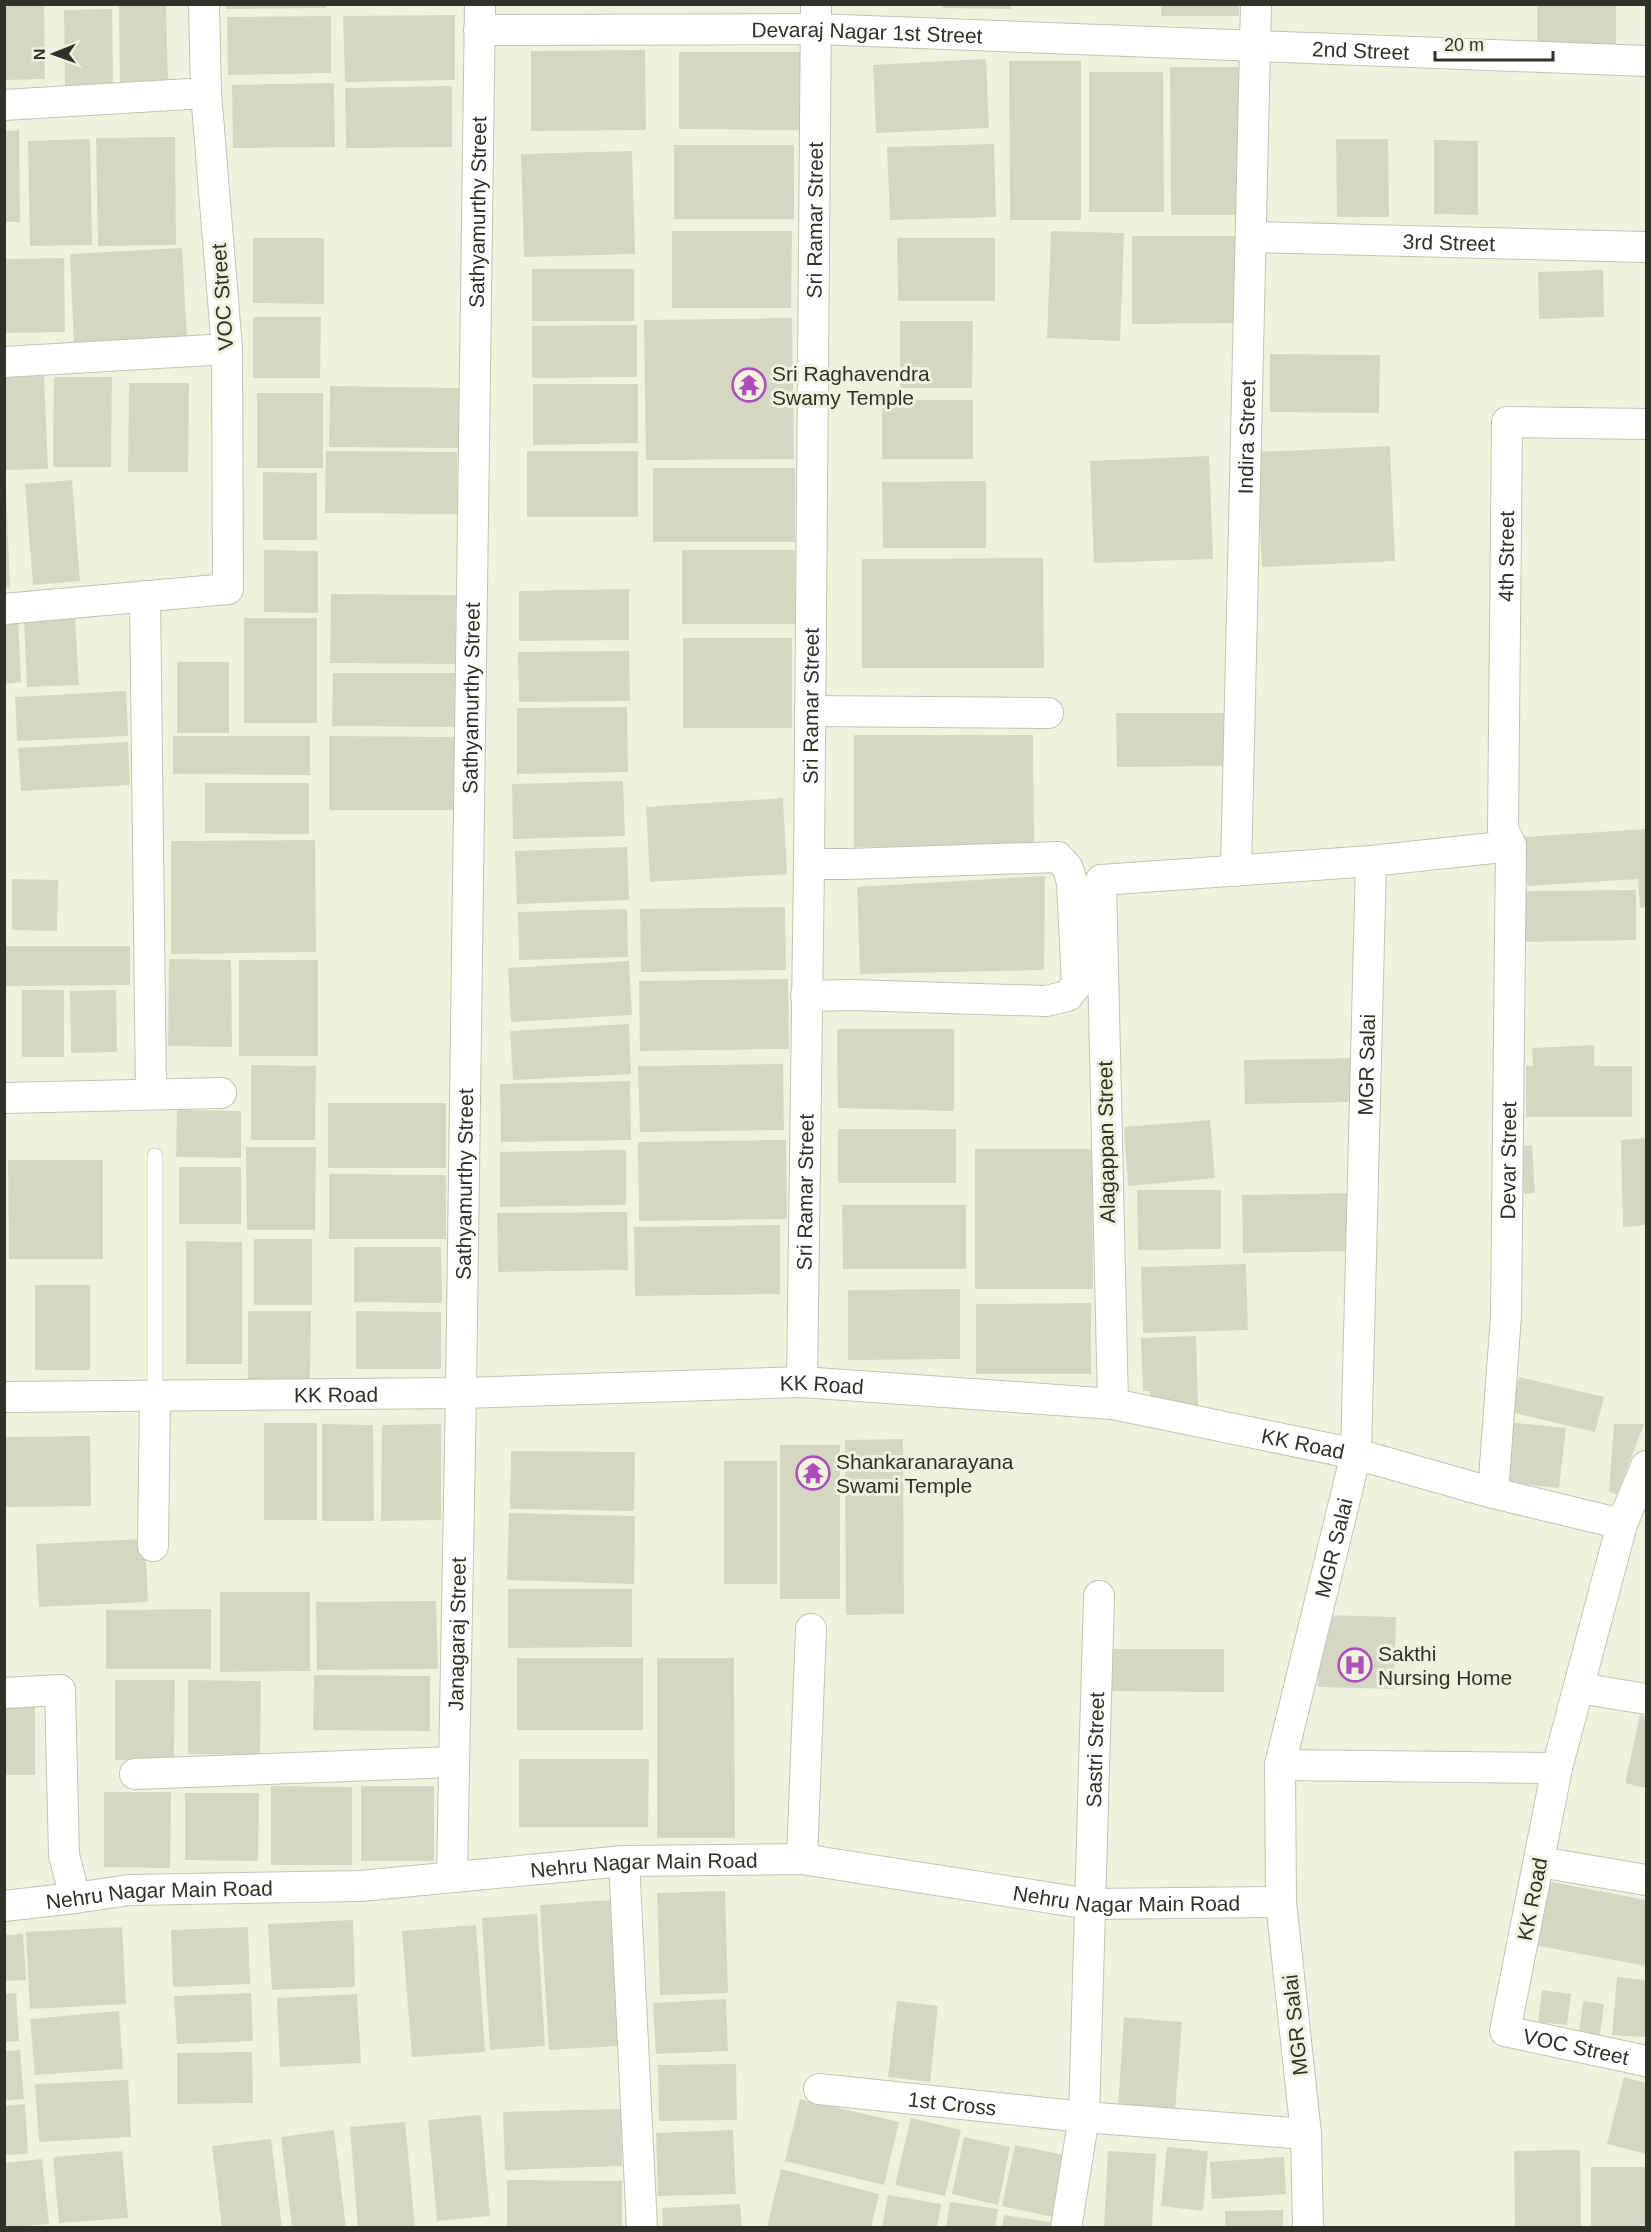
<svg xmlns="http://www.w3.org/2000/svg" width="1651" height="2232" font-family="Arial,sans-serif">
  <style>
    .building { fill: #d5d7c3 }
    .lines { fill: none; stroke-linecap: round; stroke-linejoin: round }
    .service-casing { stroke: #c2c4b1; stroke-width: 16 }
    .minor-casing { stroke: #c2c4b1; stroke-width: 32 }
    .service { stroke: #fff; stroke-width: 15 }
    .minor { stroke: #fff; stroke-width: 30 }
    .labels { text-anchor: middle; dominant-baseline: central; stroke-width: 6; stroke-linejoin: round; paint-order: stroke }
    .street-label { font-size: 21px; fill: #31312a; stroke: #f0f2de }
    .poi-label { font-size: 21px; fill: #31312a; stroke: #f0f2de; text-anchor: start }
  </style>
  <rect width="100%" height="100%" fill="#f0f2de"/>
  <g class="building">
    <polygon points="4,4 44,4 45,79 4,80"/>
    <polygon points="119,4 166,4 168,82 120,83"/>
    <polygon points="226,4 326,4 326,8 226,9"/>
    <polygon points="943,4 1011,4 1011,9 943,8"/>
    <rect x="1537" y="4" width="79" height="40"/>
    <rect x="1161" y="5" width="78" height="11"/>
    <polygon points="112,9 113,87 65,87 64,10"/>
    <polygon points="455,15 455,80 345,82 343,16"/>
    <polygon points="331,16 331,73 228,75 227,17"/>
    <polygon points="645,50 646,130 531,131 531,51"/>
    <polygon points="679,52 801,52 800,130 679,129"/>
    <polygon points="986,59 989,128 876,133 873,65"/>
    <polygon points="1009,61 1081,61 1081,220 1010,220"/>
    <polygon points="1170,67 1243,67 1244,215 1171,215"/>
    <polygon points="1089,72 1163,72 1164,212 1089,212"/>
    <polygon points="334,83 335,147 233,148 232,85"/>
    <polygon points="452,86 452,147 346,148 345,88"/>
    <polygon points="19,130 20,222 4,222 4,131"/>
    <polygon points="175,137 176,245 98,246 96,138"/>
    <polygon points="90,139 92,245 30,246 28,141"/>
    <polygon points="1336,139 1388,139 1389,217 1337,217"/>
    <polygon points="1434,140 1478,141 1478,215 1434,214"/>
    <polygon points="994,144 996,217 890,220 887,147"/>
    <rect x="674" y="145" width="120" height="74"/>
    <polygon points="632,151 635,254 524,257 521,154"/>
    <polygon points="672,231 792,231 791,308 672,308"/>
    <polygon points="1051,231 1124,233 1120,341 1047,338"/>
    <polygon points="1132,236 1237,236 1237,323 1132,324"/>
    <polygon points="253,238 324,238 324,304 253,303"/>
    <polygon points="897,238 995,238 995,301 898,301"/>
    <polygon points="182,248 187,339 74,345 70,254"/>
    <polygon points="64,258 65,332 4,333 4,259"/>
    <rect x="532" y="269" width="102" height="52"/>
    <polygon points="1603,270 1604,317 1539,319 1538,272"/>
    <polygon points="253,317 321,317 320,378 253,378"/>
    <polygon points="792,318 794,459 646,460 644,320"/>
    <polygon points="900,321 973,321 972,388 900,388"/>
    <polygon points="637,325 637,377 532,378 532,326"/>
    <polygon points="1270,354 1380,355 1379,413 1270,412"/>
    <polygon points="44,376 48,469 4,470 4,377"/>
    <polygon points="54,377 112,377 111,467 53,467"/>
    <polygon points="129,383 189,383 188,472 128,472"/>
    <polygon points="533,384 638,384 638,443 533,445"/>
    <polygon points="330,386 460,388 459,448 329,447"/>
    <rect x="257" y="393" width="66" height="75"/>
    <rect x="882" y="400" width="91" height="59"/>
    <polygon points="1390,446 1395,561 1262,567 1257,452"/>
    <polygon points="326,451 457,452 457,514 325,513"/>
    <rect x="527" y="451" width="111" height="66"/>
    <polygon points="1209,456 1213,559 1094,563 1090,461"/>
    <rect x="653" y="468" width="142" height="74"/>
    <polygon points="263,472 317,473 317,540 263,540"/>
    <polygon points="72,480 80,581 33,585 25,484"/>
    <polygon points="986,481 986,548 883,548 882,482"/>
    <polygon points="4,486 6,486 10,587 4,588"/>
    <polygon points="264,550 318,551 318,613 264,612"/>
    <rect x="682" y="550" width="113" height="74"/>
    <polygon points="1043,558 1044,668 862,668 862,559"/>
    <polygon points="629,589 629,640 519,641 519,591"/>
    <polygon points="331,594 456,595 455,664 330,663"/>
    <polygon points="75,618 79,685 27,687 24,621"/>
    <rect x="244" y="618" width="73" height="105"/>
    <polygon points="4,619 18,619 21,682 4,684"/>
    <rect x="683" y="638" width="109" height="90"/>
    <polygon points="629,651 630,701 519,702 518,652"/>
    <rect x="177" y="662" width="52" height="71"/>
    <polygon points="333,673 459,673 459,727 332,726"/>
    <polygon points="126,691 128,736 17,741 15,697"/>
    <polygon points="627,707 628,772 517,774 517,708"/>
    <polygon points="1116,713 1227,713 1228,766 1117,767"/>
    <polygon points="854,735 1033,735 1034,846 854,847"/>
    <polygon points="173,736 310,736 310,775 173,774"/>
    <polygon points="329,736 458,737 458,810 329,810"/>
    <polygon points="128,742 130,785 21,791 18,748"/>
    <polygon points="623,781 625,836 513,839 512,784"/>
    <polygon points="205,783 309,783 309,834 205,833"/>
    <polygon points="783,798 787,874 650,882 646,807"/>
    <polygon points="1646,829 1646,907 1640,908 1638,879 1527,886 1524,837"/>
    <polygon points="315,840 316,952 171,954 171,841"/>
    <polygon points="627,847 629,900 517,904 515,851"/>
    <polygon points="1045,876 1044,970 860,974 857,887"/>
    <polygon points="12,879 58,880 57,931 12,930"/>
    <polygon points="1636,890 1636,940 1522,942 1522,891"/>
    <polygon points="785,907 786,970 641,972 640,909"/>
    <polygon points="627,909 628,957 519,960 518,912"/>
    <polygon points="5,946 130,946 130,985 5,986"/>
    <polygon points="169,959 231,960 232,1047 168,1046"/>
    <rect x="239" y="960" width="79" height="96"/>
    <polygon points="629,961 632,1015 511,1022 508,968"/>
    <polygon points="788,979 789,1049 640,1051 639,981"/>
    <rect x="22" y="990" width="42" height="67"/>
    <polygon points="116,990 117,1052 71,1053 70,991"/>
    <polygon points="629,1024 631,1074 513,1080 510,1031"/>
    <polygon points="837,1029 954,1029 954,1111 838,1108"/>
    <polygon points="1594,1045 1594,1066 1632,1066 1632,1117 1526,1117 1526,1066 1533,1066 1532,1048"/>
    <polygon points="1359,1058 1359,1102 1245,1104 1244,1060"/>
    <polygon points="783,1064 784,1130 640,1132 638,1066"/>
    <polygon points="251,1065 316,1066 315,1140 251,1140"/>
    <polygon points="630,1081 631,1140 501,1142 500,1084"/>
    <rect x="328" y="1103" width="118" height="65"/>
    <polygon points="177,1110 241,1111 241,1158 176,1157"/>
    <polygon points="1210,1120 1215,1178 1128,1186 1124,1127"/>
    <rect x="838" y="1129" width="118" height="54"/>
    <polygon points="1646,1138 1646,1225 1623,1227 1621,1140"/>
    <polygon points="786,1140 787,1219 639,1221 638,1142"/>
    <polygon points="1532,1145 1535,1193 1524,1194 1521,1146"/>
    <polygon points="246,1147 316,1147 315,1230 247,1230"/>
    <polygon points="975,1149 1092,1149 1093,1289 975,1289"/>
    <polygon points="626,1150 626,1205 500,1207 500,1152"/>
    <polygon points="8,1160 103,1160 103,1259 9,1259"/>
    <rect x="179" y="1167" width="62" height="57"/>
    <polygon points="329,1174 446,1175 446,1239 329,1239"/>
    <polygon points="1137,1190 1221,1190 1221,1249 1138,1250"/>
    <polygon points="1353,1193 1354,1251 1243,1253 1242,1195"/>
    <polygon points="842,1205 966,1205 966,1269 843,1269"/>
    <polygon points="627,1212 628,1270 498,1272 497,1213"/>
    <polygon points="780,1225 780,1294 635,1296 634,1227"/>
    <rect x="254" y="1239" width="58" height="66"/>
    <polygon points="186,1241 242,1242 242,1364 186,1364"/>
    <polygon points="354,1247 441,1247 442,1303 354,1302"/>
    <polygon points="1246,1264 1248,1330 1143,1333 1141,1267"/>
    <rect x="35" y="1285" width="55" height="85"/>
    <polygon points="960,1289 960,1359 848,1360 848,1290"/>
    <polygon points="1091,1303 1091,1374 976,1374 976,1304"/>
    <polygon points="248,1311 311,1311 310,1379 248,1379"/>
    <polygon points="356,1311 441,1312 441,1369 356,1369"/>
    <polygon points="1196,1336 1198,1405 1151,1407 1150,1391 1143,1391 1141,1338"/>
    <polygon points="1519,1377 1604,1397 1595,1432 1510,1412"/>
    <polygon points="1507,1422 1566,1428 1559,1488 1500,1482"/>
    <rect x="264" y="1423" width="53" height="97"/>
    <polygon points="322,1424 373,1425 374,1521 322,1521"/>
    <polygon points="441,1424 441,1520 381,1521 382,1425"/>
    <polygon points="1614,1424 1644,1424 1617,1495 1609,1491"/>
    <polygon points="90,1436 91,1506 4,1507 4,1437"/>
    <polygon points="903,1439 904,1614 846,1615 845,1440"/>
    <rect x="780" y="1445" width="60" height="154"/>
    <polygon points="511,1451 635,1452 634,1511 510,1509"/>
    <rect x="724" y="1461" width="53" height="123"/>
    <polygon points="509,1513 635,1516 634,1584 507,1580"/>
    <polygon points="145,1539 148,1602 39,1607 36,1544"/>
    <polygon points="508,1589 632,1589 632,1647 508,1648"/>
    <polygon points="220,1592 310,1592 310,1671 220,1672"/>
    <polygon points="436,1601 438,1669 317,1670 316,1602"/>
    <polygon points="211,1609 211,1669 106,1669 106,1610"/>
    <polygon points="1321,1615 1396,1617 1394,1689 1318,1687"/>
    <polygon points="1110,1649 1224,1649 1224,1692 1110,1691"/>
    <rect x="517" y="1658" width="126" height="72"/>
    <polygon points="657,1658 734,1658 735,1838 657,1838"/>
    <polygon points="314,1675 430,1676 430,1731 313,1730"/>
    <polygon points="115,1680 175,1680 174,1760 115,1760"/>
    <polygon points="188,1680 261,1681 260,1755 188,1754"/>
    <rect x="4" y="1699" width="31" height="76"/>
    <polygon points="1640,1715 1646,1717 1646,1788 1625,1783"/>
    <polygon points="519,1759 649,1759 648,1827 519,1827"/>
    <polygon points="271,1786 352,1787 352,1865 271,1865"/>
    <rect x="361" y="1786" width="73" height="75"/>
    <polygon points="104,1792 171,1792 170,1868 104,1867"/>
    <polygon points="185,1793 259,1793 258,1861 185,1860"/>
    <polygon points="1541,1880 1646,1900 1646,1966 1529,1944"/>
    <polygon points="725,1891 728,1993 660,1995 657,1893"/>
    <polygon points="610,1900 619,2046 549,2050 540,1905"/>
    <polygon points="537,1914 545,2046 490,2050 482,1918"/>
    <polygon points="353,1920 355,1987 272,1990 268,1924"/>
    <polygon points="476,1925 485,2052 412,2057 402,1931"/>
    <polygon points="122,1927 126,2004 30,2009 26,1932"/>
    <polygon points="248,1927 250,1984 173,1987 171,1930"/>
    <polygon points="23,1934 26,1980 4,1981 4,1935"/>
    <polygon points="1617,1977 1646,1980 1646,2037 1612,2035"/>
    <polygon points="1542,1990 1571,1994 1567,2025 1538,2022"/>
    <polygon points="16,1993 19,2041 4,2042 4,1994"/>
    <polygon points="251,1993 253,2041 177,2044 174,1996"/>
    <polygon points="357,1994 361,2063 280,2067 277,1998"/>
    <polygon points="726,1999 728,2051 656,2054 653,2003"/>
    <polygon points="897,2001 938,2006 930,2082 888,2077"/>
    <polygon points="1583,2001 1604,2004 1600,2035 1579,2033"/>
    <polygon points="119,2011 123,2069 35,2075 30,2019"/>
    <polygon points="1124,2017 1182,2022 1175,2111 1118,2106"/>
    <polygon points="20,2050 24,2099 4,2101 4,2051"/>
    <polygon points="252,2052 253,2103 177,2104 177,2053"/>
    <polygon points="736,2064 737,2120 659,2121 658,2065"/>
    <polygon points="1624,2077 1646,2083 1646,2154 1607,2144"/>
    <polygon points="128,2080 131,2137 39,2142 35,2084"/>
    <polygon points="800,2099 899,2122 884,2185 785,2161"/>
    <polygon points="25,2104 28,2154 4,2155 4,2106"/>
    <polygon points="621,2109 622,2166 505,2170 503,2112"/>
    <polygon points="481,2115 490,2216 437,2221 428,2120"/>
    <polygon points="911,2118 961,2130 945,2196 895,2185"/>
    <polygon points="405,2122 415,2227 358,2228 350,2127"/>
    <polygon points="334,2130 346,2228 292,2228 281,2137"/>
    <polygon points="733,2130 736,2194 658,2196 656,2133"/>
    <polygon points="964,2137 1010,2147 998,2205 952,2194"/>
    <polygon points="271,2139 282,2228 222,2228 212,2146"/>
    <polygon points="1015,2145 1069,2156 1057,2218 1002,2206"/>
    <polygon points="1167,2147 1208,2151 1203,2211 1161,2206"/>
    <polygon points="1580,2150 1581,2228 1515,2228 1514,2151"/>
    <polygon points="122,2151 128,2218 59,2223 53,2157"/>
    <polygon points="1108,2151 1156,2154 1152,2228 1104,2228"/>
    <polygon points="1284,2157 1286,2194 1212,2199 1210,2162"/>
    <polygon points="42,2159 49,2224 4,2228 4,2163"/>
    <rect x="1591" y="2167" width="55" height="61"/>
    <polygon points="781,2169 879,2194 871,2228 767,2227"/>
    <polygon points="507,2180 622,2181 622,2228 507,2228"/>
    <polygon points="888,2195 941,2204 937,2228 882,2228"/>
    <polygon points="950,2202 998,2209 995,2228 946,2228"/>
    <polygon points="740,2204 742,2228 663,2228 662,2208"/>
    <polygon points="1283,2210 1283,2228 1225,2228 1225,2211"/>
    <polygon points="1004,2215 1055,2223 1055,2228 1002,2228"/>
  </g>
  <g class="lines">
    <defs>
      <polyline id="service" points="155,1156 155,1396"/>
      <g id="minor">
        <path id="s1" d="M479 30 815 29 1646 61"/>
        <polyline points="4,105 206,93"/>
        <path id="s2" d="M1251 237 1646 247"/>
        <polyline points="4,362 227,349"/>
        <polyline points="145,596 151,1093"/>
        <polyline points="4,609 228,589 227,349 206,93 204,4"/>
        <polyline points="810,711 1048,713"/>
        <path id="s3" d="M1236 871 1256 4"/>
        <polyline points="806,996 852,995 1046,1001 1068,996 1077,984 1072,883 1068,868 1058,857 849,864 809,864"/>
        <polyline points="4,1098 221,1093"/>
        <path id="s4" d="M802 1382 809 864 816 4"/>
        <path id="s5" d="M4 1397 461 1393 802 1382 1113 1404 1356 1454 1493 1493 1622 1524"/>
        <polyline points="1113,1404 1101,880 1371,861 1511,846"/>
        <path id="s6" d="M1646 1466 1622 1524 1557 1768 1505 2031 1646 2061"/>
        <path id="s7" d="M1493 1493 1506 1316 1511 846 1503 829 1507 422 1646 424"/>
        <polyline points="153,1546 155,1396"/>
        <polyline points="1579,1688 1646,1699"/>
        <polyline points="4,1693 60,1690 64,1855 75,1898"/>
        <polyline points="1280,1765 1557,1768"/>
        <polyline points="135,1774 454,1762"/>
        <polyline points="802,1859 811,1629"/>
        <polyline points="624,1861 642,2228"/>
        <polyline points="1540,1862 1646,1880"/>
        <path id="s8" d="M452 1877 461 1393 480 4"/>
        <path id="s9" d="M4 1906 75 1898 129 1890 360 1886 624 1861 802 1859 1089 1904 1281 1902"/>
        <path id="s10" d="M819 2089 1084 2117 1306 2134"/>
        <path id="s11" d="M1066 2228 1084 2117 1099 1596"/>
        <path id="s12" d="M1308 2228 1306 2134 1281 1902 1280 1765 1356 1454 1371 861"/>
      </g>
    </defs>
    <use href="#service" class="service-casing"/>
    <use href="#minor" class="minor-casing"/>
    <use href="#service" class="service"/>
    <use href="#minor" class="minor"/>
  </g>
  <defs>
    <symbol id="temple-ring" viewBox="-11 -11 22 22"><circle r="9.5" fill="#f0f2de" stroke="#ab50bb" stroke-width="1.5"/><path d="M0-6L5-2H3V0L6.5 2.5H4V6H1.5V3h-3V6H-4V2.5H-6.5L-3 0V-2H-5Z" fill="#ab50bb"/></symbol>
    <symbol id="hospital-ring" viewBox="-11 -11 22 22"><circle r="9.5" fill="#f0f2de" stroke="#ab50bb" stroke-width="1.5"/><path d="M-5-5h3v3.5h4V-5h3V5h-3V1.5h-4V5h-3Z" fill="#ab50bb"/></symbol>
  </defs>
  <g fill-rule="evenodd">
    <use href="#temple-ring" x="730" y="366" width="38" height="38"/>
    <use href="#temple-ring" x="794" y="1454" width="38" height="38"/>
    <use href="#hospital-ring" x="1336" y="1646" width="38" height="38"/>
  </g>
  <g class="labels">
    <g class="street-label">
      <text stroke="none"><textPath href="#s1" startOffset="388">Devaraj Nagar 1st Street</textPath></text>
      <text stroke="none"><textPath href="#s1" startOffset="882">2nd Street</textPath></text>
      <text stroke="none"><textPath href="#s8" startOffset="1665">Sathyamurthy Street</textPath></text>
      <text stroke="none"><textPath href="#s4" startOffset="1162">Sri Ramar Street</textPath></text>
      <text stroke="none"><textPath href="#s2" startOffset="198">3rd Street</textPath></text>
      <text transform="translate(222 297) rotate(-94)">VOC Street</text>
      <text stroke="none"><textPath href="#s3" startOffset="434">Indira Street</textPath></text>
      <text stroke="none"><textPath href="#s7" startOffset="939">4th Street</textPath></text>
      <text stroke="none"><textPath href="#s8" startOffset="1179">Sathyamurthy Street</textPath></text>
      <text stroke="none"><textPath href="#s4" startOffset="676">Sri Ramar Street</textPath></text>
      <text stroke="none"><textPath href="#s12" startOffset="1174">MGR Salai</textPath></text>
      <text transform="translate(1106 1142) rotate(-91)">Alagappan Street</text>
      <text stroke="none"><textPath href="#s7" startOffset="333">Devar Street</textPath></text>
      <text stroke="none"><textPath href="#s8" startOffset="693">Sathyamurthy Street</textPath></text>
      <text stroke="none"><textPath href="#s4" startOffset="190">Sri Ramar Street</textPath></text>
      <text stroke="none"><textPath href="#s5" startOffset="818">KK Road</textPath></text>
      <text stroke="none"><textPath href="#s5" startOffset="332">KK Road</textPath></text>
      <text stroke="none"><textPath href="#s5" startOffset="1304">KK Road</textPath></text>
      <text stroke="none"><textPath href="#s12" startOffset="688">MGR Salai</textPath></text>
      <text stroke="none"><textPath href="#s8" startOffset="243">Janagaraj Street</textPath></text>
      <text stroke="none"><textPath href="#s11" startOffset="480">Sastri Street</textPath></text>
      <text stroke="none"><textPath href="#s9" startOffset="642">Nehru Nagar Main Road</textPath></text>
      <text stroke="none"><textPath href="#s9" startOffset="156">Nehru Nagar Main Road</textPath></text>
      <text stroke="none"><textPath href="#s9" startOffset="1128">Nehru Nagar Main Road</textPath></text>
      <text transform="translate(1532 1899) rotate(-79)">KK Road</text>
      <text transform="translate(1295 2025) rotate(-96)">MGR Salai</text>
      <text stroke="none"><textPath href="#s6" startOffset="656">VOC Street</textPath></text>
      <text stroke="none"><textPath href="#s10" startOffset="134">1st Cross</textPath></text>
    </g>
    <g class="poi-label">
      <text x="772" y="373">Sri Raghavendra<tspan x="772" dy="24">Swamy Temple</tspan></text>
      <text x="836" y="1461">Shankaranarayana<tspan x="836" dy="24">Swami Temple</tspan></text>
      <text x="1378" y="1653">Sakthi<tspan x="1378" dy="24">Nursing Home</tspan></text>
    </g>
  </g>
  <rect width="1651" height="2232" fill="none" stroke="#31312a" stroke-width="12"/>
  <g transform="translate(54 54) rotate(269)" stroke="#f0f2de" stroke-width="4.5" paint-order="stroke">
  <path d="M0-4.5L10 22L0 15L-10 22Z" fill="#31312a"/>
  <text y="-9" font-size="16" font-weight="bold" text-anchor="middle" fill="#31312a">N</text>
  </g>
  <path d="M1435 51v9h118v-9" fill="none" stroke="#31312a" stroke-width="3"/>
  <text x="1444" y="51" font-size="18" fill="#31312a" stroke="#f0f2de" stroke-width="4.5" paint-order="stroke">20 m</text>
</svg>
